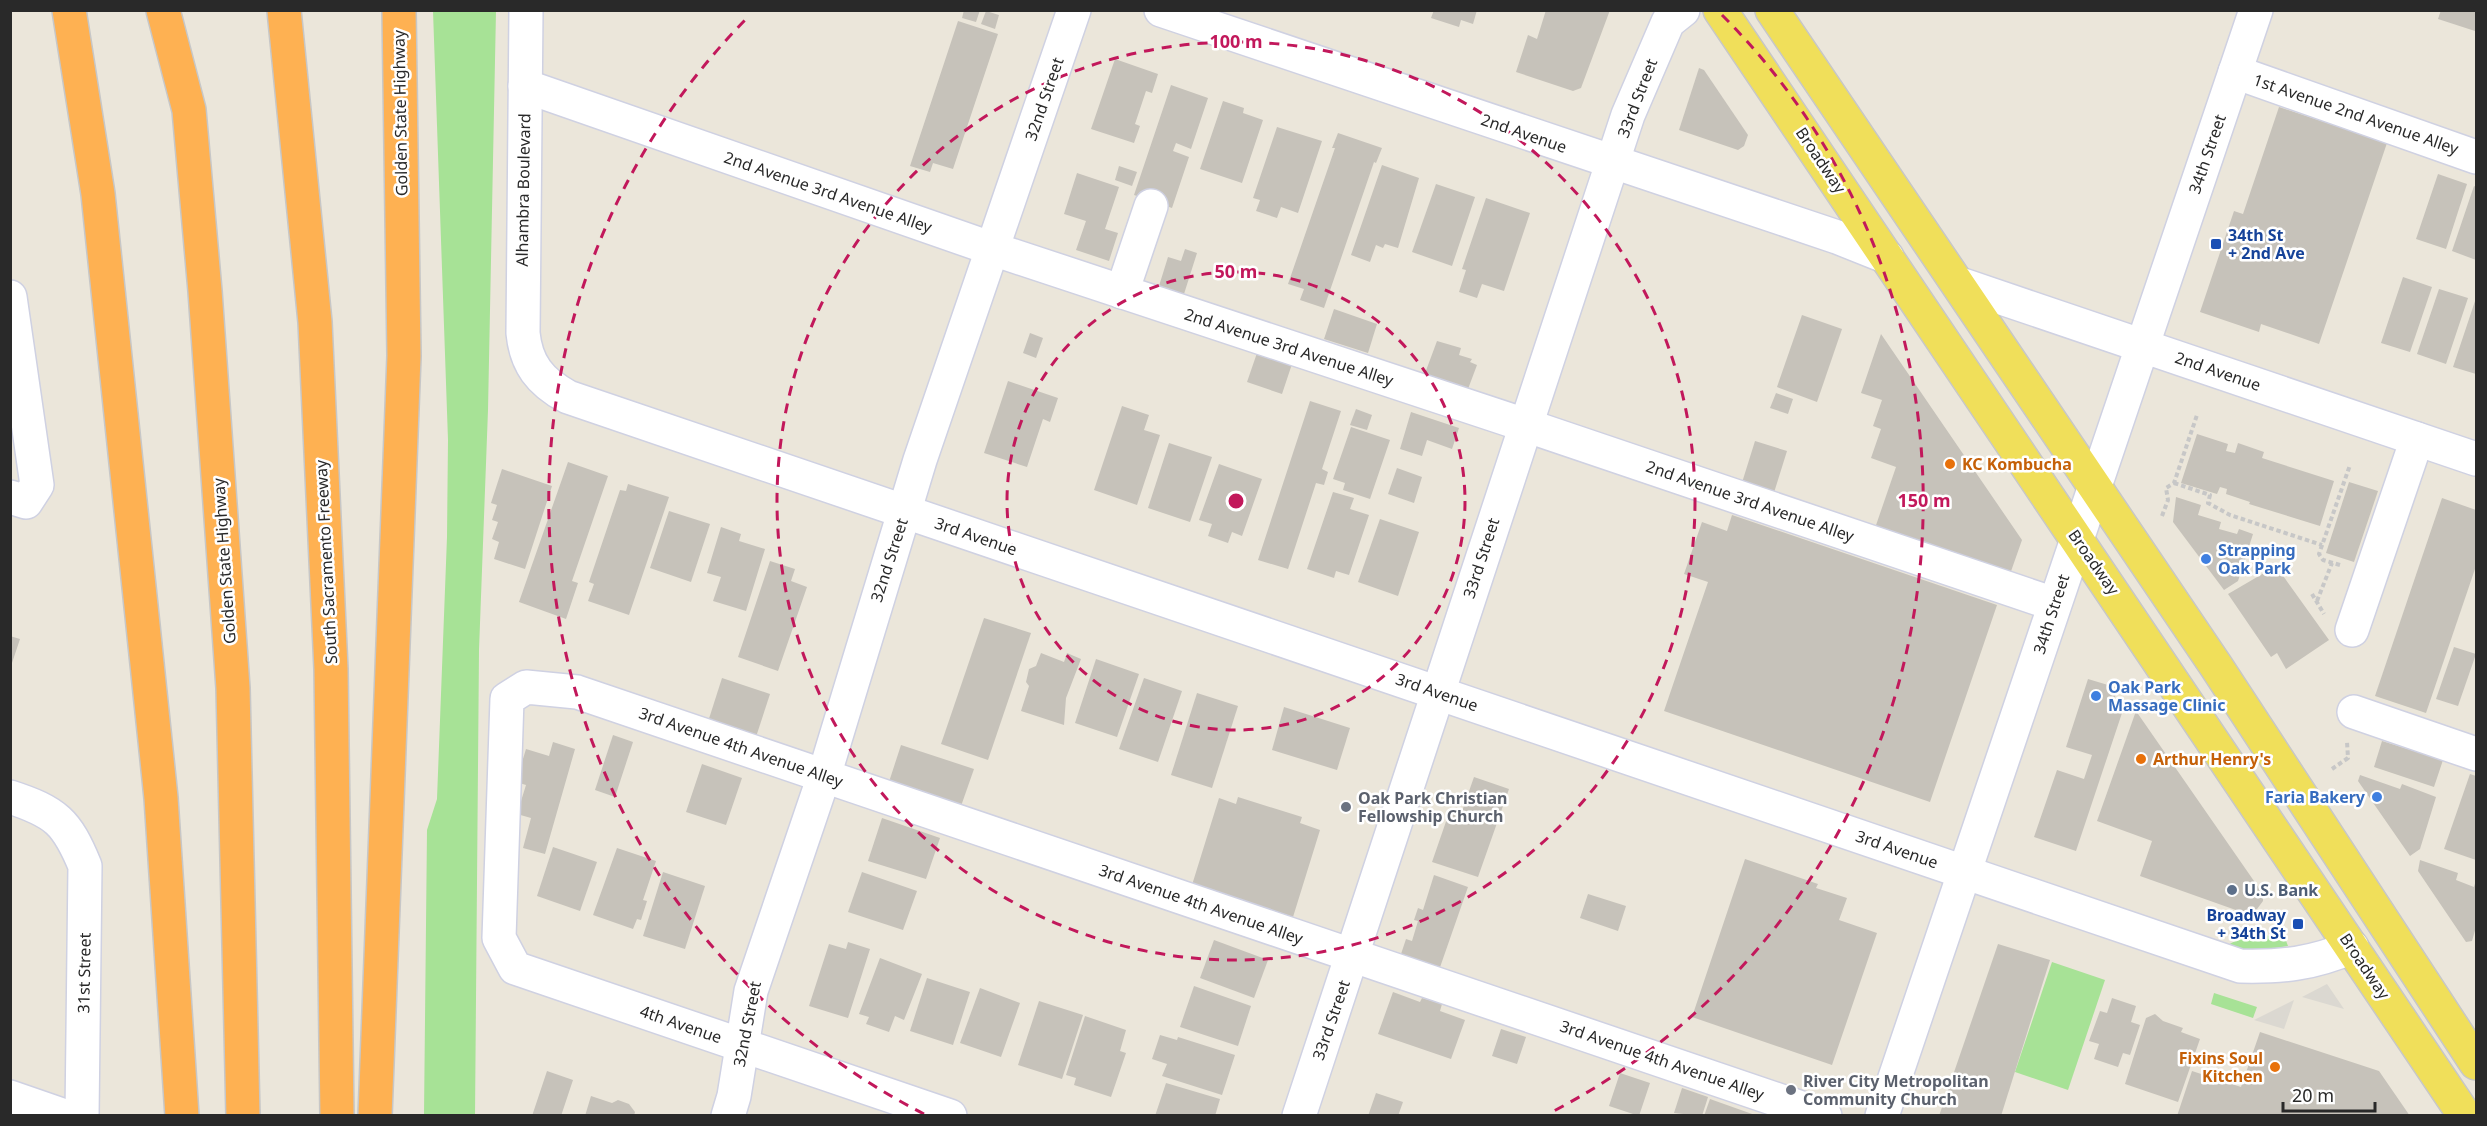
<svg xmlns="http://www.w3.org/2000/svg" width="2487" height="1126" font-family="'Noto Sans',sans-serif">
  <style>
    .green { fill: #a7e296 }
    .plaza { fill: #dbd8d1 }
    .building { fill: #c6c2ba }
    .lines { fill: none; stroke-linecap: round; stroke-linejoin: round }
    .minor-casing { stroke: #cfd1e2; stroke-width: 36 }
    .major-casing { stroke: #c7c7c7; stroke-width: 36 }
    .highway-casing { stroke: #c7c7c7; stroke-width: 36 }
    .path { stroke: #c7c7c7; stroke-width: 4; stroke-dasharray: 4.5 3; stroke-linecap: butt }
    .minor { stroke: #fff; stroke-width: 33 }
    .major { stroke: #f0df5a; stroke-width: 33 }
    .highway { stroke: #feb152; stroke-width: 33 }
    .ring { fill: none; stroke: #c2185b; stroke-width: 3; stroke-dasharray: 10 8 }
    .transit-dot { fill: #1a4fb4; stroke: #fff; stroke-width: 2 }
    .food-dot { fill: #e8710a; stroke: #fff; stroke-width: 2 }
    .shop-dot { fill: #3f7fe0; stroke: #fff; stroke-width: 2 }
    .worship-dot { fill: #6b7280; stroke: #fff; stroke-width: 2 }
    .service-dot { fill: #5c6f8a; stroke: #fff; stroke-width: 2 }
    .labels { text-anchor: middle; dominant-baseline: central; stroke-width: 5; stroke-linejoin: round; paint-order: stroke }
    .street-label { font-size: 16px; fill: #292929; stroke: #fff }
    .transit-label { font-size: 16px; font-weight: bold; fill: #164399; stroke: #fff; text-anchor: start }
    .food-label { font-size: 16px; font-weight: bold; fill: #c56008; stroke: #fff; text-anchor: start }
    .shop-label { font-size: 16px; font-weight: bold; fill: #366cbe; stroke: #fff; text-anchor: start }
    .worship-label { font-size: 16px; font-weight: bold; fill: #5b616d; stroke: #fff; text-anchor: start }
    .service-label { font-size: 16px; font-weight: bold; fill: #4e5e75; stroke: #fff; text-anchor: start }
    .centre { fill: #c2185b; stroke: #fff; stroke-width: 3 }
    .ring-label { font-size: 18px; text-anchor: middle; font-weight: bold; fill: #c2185b; stroke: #fff; stroke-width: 5; stroke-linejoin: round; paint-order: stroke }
  </style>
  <rect width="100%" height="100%" fill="#ebe6da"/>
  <g class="green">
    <polygon points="433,11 496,11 488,410 479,650 475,1116 424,1115 427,830 437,799 447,537 448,440"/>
    <polygon points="2250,933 2285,938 2288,946 2247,953 2224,947"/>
    <polygon points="2052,962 2105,980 2068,1090 2015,1072"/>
    <polygon points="2214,993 2257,1007 2253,1018 2211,1004"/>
  </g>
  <g class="plaza">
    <polygon points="2327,984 2344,1009 2302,997"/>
    <polygon points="2294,1000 2284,1029 2254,1020"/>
  </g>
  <g class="building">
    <polygon points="964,10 980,10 976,22 962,18"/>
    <polygon points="1434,10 1477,10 1473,24 1461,20 1459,27 1431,18"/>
    <polygon points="1546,10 1610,10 1581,88 1573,91 1516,72 1528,35 1537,39"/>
    <polygon points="2441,10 2476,10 2475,31 2438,19"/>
    <polygon points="986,11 999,15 995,29 981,24"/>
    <polygon points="958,21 998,34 953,169 933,163 930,172 910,166"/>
    <polygon points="1115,59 1158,74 1152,93 1146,91 1135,124 1140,126 1134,143 1091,129"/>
    <polygon points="1699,68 1704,70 1748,135 1744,146 1738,150 1679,130"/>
    <polygon points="1171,85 1208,98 1191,149 1176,143 1173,151 1189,157 1172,208 1134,195"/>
    <polygon points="1223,101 1244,108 1243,113 1263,120 1242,183 1200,169"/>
    <polygon points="2279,107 2387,143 2319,344 2261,324 2259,332 2200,312 2234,211 2243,214"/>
    <polygon points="1277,127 1322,141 1298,213 1281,207 1277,218 1256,211 1260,200 1253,198"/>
    <polygon points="1338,133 1382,148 1376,163 1374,162 1324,308 1300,300 1304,289 1288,284 1335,148 1332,148"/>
    <polygon points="1382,165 1419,178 1398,248 1385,244 1383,248 1376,245 1370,262 1351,255"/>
    <polygon points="1119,166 1137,172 1132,186 1115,180"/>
    <polygon points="1077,173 1119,187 1105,229 1118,233 1109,261 1076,250 1086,221 1064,214"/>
    <polygon points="2438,174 2467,184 2446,249 2416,239"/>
    <polygon points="1436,184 1475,197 1452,266 1412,252"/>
    <polygon points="2474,186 2476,187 2476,260 2452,251"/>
    <polygon points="1486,198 1530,213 1504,291 1482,284 1477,298 1459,292 1466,270 1462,269"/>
    <polygon points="1185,249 1197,253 1184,294 1159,286 1168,257 1181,261"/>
    <polygon points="2403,277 2432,287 2410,352 2381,343"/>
    <polygon points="2439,289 2468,298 2446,364 2417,354"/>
    <polygon points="2475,301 2476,301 2476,374 2453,367"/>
    <polygon points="1334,309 1377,324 1368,353 1324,339"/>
    <polygon points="1802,315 1842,329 1817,402 1777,387"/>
    <polygon points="1030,333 1043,338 1036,358 1023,353"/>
    <polygon points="1881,334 2022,540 2009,577 1874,531 1896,467 1871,458 1881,429 1873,426 1882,400 1861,393"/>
    <polygon points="1437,341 1461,348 1459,355 1472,359 1470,362 1477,365 1468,389 1424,376"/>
    <polygon points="1257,353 1292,364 1282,394 1247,382"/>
    <polygon points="1008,381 1058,398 1050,422 1043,419 1027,467 984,453"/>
    <polygon points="1776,393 1793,399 1788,414 1770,408"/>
    <polygon points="1310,401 1341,411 1322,469 1328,472 1324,485 1316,483 1288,569 1258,560"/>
    <polygon points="1122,406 1149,415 1144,430 1160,435 1137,505 1094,490"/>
    <polygon points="1356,409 1372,415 1367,430 1350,425"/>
    <polygon points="1411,412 1459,428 1452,449 1427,440 1422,456 1400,449"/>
    <polygon points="1351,427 1390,440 1370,499 1343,490 1345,483 1333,479"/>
    <polygon points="2197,434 2228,444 2226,451 2235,453 2238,443 2264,452 2262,458 2334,481 2320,526 2249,504 2250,502 2226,494 2227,489 2220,487 2217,494 2181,483"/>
    <polygon points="1755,441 1787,451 1772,499 1740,489"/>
    <polygon points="1169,443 1212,457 1190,522 1148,508"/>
    <polygon points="568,462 608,476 572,581 578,583 566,619 519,602"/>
    <polygon points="1219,464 1262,479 1242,536 1232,532 1228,543 1208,536 1212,524 1199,520"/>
    <polygon points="1397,468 1422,477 1414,503 1388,494"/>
    <polygon points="502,469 552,486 525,569 494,559 499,542 492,539 498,522 492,520 497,505 491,503"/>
    <polygon points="2349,482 2378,491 2354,562 2326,553"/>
    <polygon points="628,484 669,497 629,615 588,601 594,584 589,582 620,490 626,491"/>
    <polygon points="1333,492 1354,498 1350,509 1369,515 1349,575 1336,571 1334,578 1307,569"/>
    <polygon points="2176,497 2201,505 2198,515 2221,522 2219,529 2237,534 2239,529 2253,534 2238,581 2224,590 2173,522"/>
    <polygon points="2442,498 2476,510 2476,566 2426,713 2375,696"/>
    <polygon points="669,511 710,524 691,582 650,568"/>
    <polygon points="1732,515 1997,605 1930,802 1664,711 1708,582 1684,574 1702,522 1727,531"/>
    <polygon points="1380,519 1419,532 1398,596 1358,582"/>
    <polygon points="721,527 741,534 739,541 765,549 746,611 713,601 721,577 707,573"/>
    <polygon points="770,561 795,569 791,581 807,587 778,671 738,657"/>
    <polygon points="2276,566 2329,640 2286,669 2277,653 2271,657 2228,594"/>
    <polygon points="984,618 1031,633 988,760 941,744"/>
    <polygon points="10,636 20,639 11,666 10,666"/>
    <polygon points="2454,647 2476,654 2458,706 2436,699"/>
    <polygon points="1041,653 1064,662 1067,653 1081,659 1066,698 1064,725 1021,711 1029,686 1026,682 1029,669 1036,666"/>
    <polygon points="1096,659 1139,674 1117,737 1075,723"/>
    <polygon points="722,678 770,694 754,743 706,728"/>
    <polygon points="1144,678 1182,691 1158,762 1119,749"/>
    <polygon points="2088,679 2118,688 2113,703 2124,707 2076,851 2034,837 2057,770 2084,779 2092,755 2066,747"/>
    <polygon points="1197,693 1238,706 1212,788 1171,775"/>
    <polygon points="1284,707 1350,728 1337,770 1272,750"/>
    <polygon points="2136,711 2263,894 2263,901 2254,913 2247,914 2140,876 2152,841 2097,821"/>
    <polygon points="613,735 633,742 615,797 595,790"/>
    <polygon points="2382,741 2443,760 2434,787 2374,767"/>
    <polygon points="553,742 575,749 545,854 523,848 531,818 517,814 526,785 516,782 526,749 549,756"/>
    <polygon points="901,745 974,769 960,809 888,785"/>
    <polygon points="702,764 742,778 726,825 686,812"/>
    <polygon points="2470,774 2476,776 2476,860 2444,849"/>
    <polygon points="2360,775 2400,789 2402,784 2436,797 2420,849 2410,856 2358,781"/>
    <polygon points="1474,777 1509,789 1478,877 1432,862 1450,810 1461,814"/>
    <polygon points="1238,797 1302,817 1300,823 1320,830 1293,917 1269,909 1268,913 1192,885 1219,798 1236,804"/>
    <polygon points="882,818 940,838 926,879 868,861"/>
    <polygon points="553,847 597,862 580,911 537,896"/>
    <polygon points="617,848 656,861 643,900 647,901 641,920 637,919 633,929 593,915"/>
    <polygon points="1745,859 1818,884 1816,888 1847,898 1839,920 1877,933 1832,1065 1692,1017"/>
    <polygon points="2420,860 2458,873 2456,880 2474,887 2476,880 2476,927 2472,941 2466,942 2418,871"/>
    <polygon points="663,872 705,886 685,949 643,936"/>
    <polygon points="862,872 917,891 903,930 848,912"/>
    <polygon points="1434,875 1468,887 1438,973 1399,960 1406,939 1412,941 1418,921 1414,920 1418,908 1423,910"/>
    <polygon points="1588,894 1626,906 1618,931 1580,918"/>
    <polygon points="1214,940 1268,960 1254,998 1200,978"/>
    <polygon points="848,942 870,949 848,1018 809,1006 829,944 846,949"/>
    <polygon points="1998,944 2050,960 2001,1116 1939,1116"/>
    <polygon points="880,958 922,974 904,1020 895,1016 889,1032 866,1024 869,1017 859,1014"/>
    <polygon points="927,978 970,992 953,1045 910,1031"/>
    <polygon points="1194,986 1251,1006 1238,1046 1180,1027"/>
    <polygon points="980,988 1020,1003 1001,1057 960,1043"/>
    <polygon points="1393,992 1420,1002 1422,998 1442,1004 1440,1011 1465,1020 1451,1059 1378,1034"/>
    <polygon points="2112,998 2136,1006 2131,1022 2140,1025 2130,1055 2123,1053 2118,1067 2094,1059 2099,1044 2089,1041 2100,1011 2107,1013"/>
    <polygon points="1039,1001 1083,1015 1062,1079 1018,1065"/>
    <polygon points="2155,1014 2163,1021 2183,1028 2181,1032 2200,1039 2178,1102 2125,1084 2146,1018"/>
    <polygon points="1085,1016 1126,1030 1120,1051 1126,1053 1111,1097 1074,1085 1076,1078 1066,1075"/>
    <polygon points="1501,1029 1526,1037 1517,1064 1492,1056"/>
    <polygon points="2260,1032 2379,1071 2410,1116 2177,1116 2192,1071 2241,1087"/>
    <polygon points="1160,1035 1177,1040 1178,1037 1235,1055 1222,1095 1162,1076 1167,1064 1152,1059"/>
    <polygon points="547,1071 573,1080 561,1116 532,1116"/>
    <polygon points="1620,1073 1650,1083 1639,1116 1609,1106"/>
    <polygon points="1166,1083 1220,1099 1215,1116 1155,1116"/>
    <polygon points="1682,1088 1708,1097 1702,1116 1674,1113"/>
    <polygon points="1376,1093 1403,1102 1398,1116 1368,1116"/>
    <polygon points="591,1096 612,1103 618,1100 629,1104 635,1112 634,1116 585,1116"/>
    <polygon points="1710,1099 1755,1115 1755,1116 1704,1116"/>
  </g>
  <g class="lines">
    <defs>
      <g id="minor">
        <path d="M526 10 523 333C526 364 540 382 568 397L2240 966C2282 967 2312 964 2352 947"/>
        <polyline points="1161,10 1837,237 1887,257"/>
        <polyline points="2235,72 2476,157"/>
        <polyline points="525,86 993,249 1525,425 2054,604"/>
        <polyline points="1960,284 2476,459"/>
        <polyline points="1122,292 1151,206"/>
        <polyline points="10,297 37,485 26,502 10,497"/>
        <polyline points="2352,630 2417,439"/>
        <polyline points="2354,712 2476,754"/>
        <path d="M10 797C56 812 67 822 85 866L82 1116"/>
        <polyline points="10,1097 65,1116"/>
        <polyline points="728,1116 734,1096 751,991 824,776 920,460 1074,10"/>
        <polyline points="950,1116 515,968 499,938 507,699 526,687 577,692 1825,1116"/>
        <polyline points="1299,1116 1628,115 1668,22 1683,10"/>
        <polyline points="1882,1116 2256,10"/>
      </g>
      <g id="major">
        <polyline points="1720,10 2465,1116"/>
        <polyline points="1772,10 2216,666 2476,1063"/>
      </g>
      <g id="highway">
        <polyline points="69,10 98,194 161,798 182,1116"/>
        <polyline points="163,10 189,110 205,291 233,688 243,1116"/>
        <polyline points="284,10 315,322 331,669 337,1116"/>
        <polyline points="375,1116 404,356 399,10"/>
      </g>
    </defs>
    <use href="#minor" class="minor-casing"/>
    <use href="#major" class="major-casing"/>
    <use href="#highway" class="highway-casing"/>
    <g class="path">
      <polyline points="2174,483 2210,495 2208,503 2230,515 2322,545"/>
      <polyline points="2162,516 2168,500 2166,488 2174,483 2197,415"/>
      <polyline points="2340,565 2323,560 2319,554 2350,465"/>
      <polyline points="2312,594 2324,614"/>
      <polyline points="2317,601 2332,563"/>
      <polyline points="2332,769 2348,758 2347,742"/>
    </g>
    <use href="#minor" class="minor"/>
    <use href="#major" class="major"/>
    <use href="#highway" class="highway"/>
  </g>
  <g class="ring">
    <circle cx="1236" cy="501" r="229"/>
    <circle cx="1236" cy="501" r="459"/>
    <path d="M924 1114A688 688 0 0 1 750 15M1722 15A688 688 0 0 1 1548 1114"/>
  </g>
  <g class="transit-dot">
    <rect x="2210" y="238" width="12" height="12" rx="3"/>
    <rect x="2292" y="918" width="12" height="12" rx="3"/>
  </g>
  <g class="food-dot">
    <circle cx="1950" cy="464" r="6"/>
    <circle cx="2141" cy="759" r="6"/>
    <circle cx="2275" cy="1067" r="6"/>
  </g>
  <g class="shop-dot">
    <circle cx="2206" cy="559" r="6"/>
    <circle cx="2096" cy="696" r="6"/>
    <circle cx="2377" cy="797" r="6"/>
  </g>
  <g class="worship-dot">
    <circle cx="1346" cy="807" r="6"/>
    <circle cx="1791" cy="1090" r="6"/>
  </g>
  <circle class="service-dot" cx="2232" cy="890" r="6"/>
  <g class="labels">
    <g class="street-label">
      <text transform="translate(1637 98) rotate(-69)">33rd Street</text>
      <text transform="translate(1044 99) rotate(-71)">32nd Street</text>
      <text transform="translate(400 113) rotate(-91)">Golden State Highway</text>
      <text transform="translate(2356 114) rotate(19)">1st Avenue 2nd Avenue Alley</text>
      <text transform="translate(1524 133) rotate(19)">2nd Avenue</text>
      <text transform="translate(2207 154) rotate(-71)">34th Street</text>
      <text transform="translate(1821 160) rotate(56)">Broadway</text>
      <text transform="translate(523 190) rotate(-89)">Alhambra Boulevard</text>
      <text transform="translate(828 192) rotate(19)">2nd Avenue 3rd Avenue Alley</text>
      <text transform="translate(1289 347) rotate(18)">2nd Avenue 3rd Avenue Alley</text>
      <text transform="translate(2218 371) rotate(19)">2nd Avenue</text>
      <text transform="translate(1750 501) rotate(19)">2nd Avenue 3rd Avenue Alley</text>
      <text transform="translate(976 536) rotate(19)">3rd Avenue</text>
      <text transform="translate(1481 558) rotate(-72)">33rd Street</text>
      <text transform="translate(889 560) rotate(-72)">32nd Street</text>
      <text transform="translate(224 561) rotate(-94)">Golden State Highway</text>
      <text transform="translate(326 562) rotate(-93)">South Sacramento Freeway</text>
      <text transform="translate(2094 562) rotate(55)">Broadway</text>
      <text transform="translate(2051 614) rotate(-72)">34th Street</text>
      <text transform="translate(1437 692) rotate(19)">3rd Avenue</text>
      <text transform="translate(741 747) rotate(19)">3rd Avenue 4th Avenue Alley</text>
      <text transform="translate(1897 849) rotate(19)">3rd Avenue</text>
      <text transform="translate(1201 904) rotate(19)">3rd Avenue 4th Avenue Alley</text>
      <text transform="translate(2365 966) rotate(56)">Broadway</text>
      <text transform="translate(84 973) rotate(-89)">31st Street</text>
      <text transform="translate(1331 1020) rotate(-71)">33rd Street</text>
      <text transform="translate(681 1024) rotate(19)">4th Avenue</text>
      <text transform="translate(747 1024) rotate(-79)">32nd Street</text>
      <text transform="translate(1662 1060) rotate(19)">3rd Avenue 4th Avenue Alley</text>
    </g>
    <g class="transit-label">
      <text x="2228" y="235">34th St<tspan x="2228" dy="18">+ 2nd Ave</tspan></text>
      <text x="2286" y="915" text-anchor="end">Broadway<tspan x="2286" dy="18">+ 34th St</tspan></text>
    </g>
    <g class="food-label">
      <text x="1962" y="464">KC Kombucha</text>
      <text x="2153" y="759">Arthur Henry's</text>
      <text x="2263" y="1058" text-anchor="end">Fixins Soul<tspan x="2263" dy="18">Kitchen</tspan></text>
    </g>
    <g class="shop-label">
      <text x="2218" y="550">Strapping<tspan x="2218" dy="18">Oak Park</tspan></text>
      <text x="2108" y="687">Oak Park<tspan x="2108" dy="18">Massage Clinic</tspan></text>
      <text x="2365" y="797" text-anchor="end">Faria Bakery</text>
    </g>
    <g class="worship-label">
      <text x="1358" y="798">Oak Park Christian<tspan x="1358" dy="18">Fellowship Church</tspan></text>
      <text x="1803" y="1081">River City Metropolitan<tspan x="1803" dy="18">Community Church</tspan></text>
    </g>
    <g class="service-label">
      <text x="2244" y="890">U.S. Bank</text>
    </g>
  </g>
  <circle cx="1236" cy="501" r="9" class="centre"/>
  <g class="ring-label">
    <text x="1236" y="48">100 m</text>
    <text x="1236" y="278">50 m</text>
    <text x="1924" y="507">150 m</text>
  </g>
  <rect width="2487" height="1126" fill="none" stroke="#292929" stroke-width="24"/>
  <path d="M2283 1102v9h92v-9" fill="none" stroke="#292929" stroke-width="3"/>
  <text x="2292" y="1102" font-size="18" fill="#292929" stroke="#ffffff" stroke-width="4.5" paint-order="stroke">20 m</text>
</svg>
